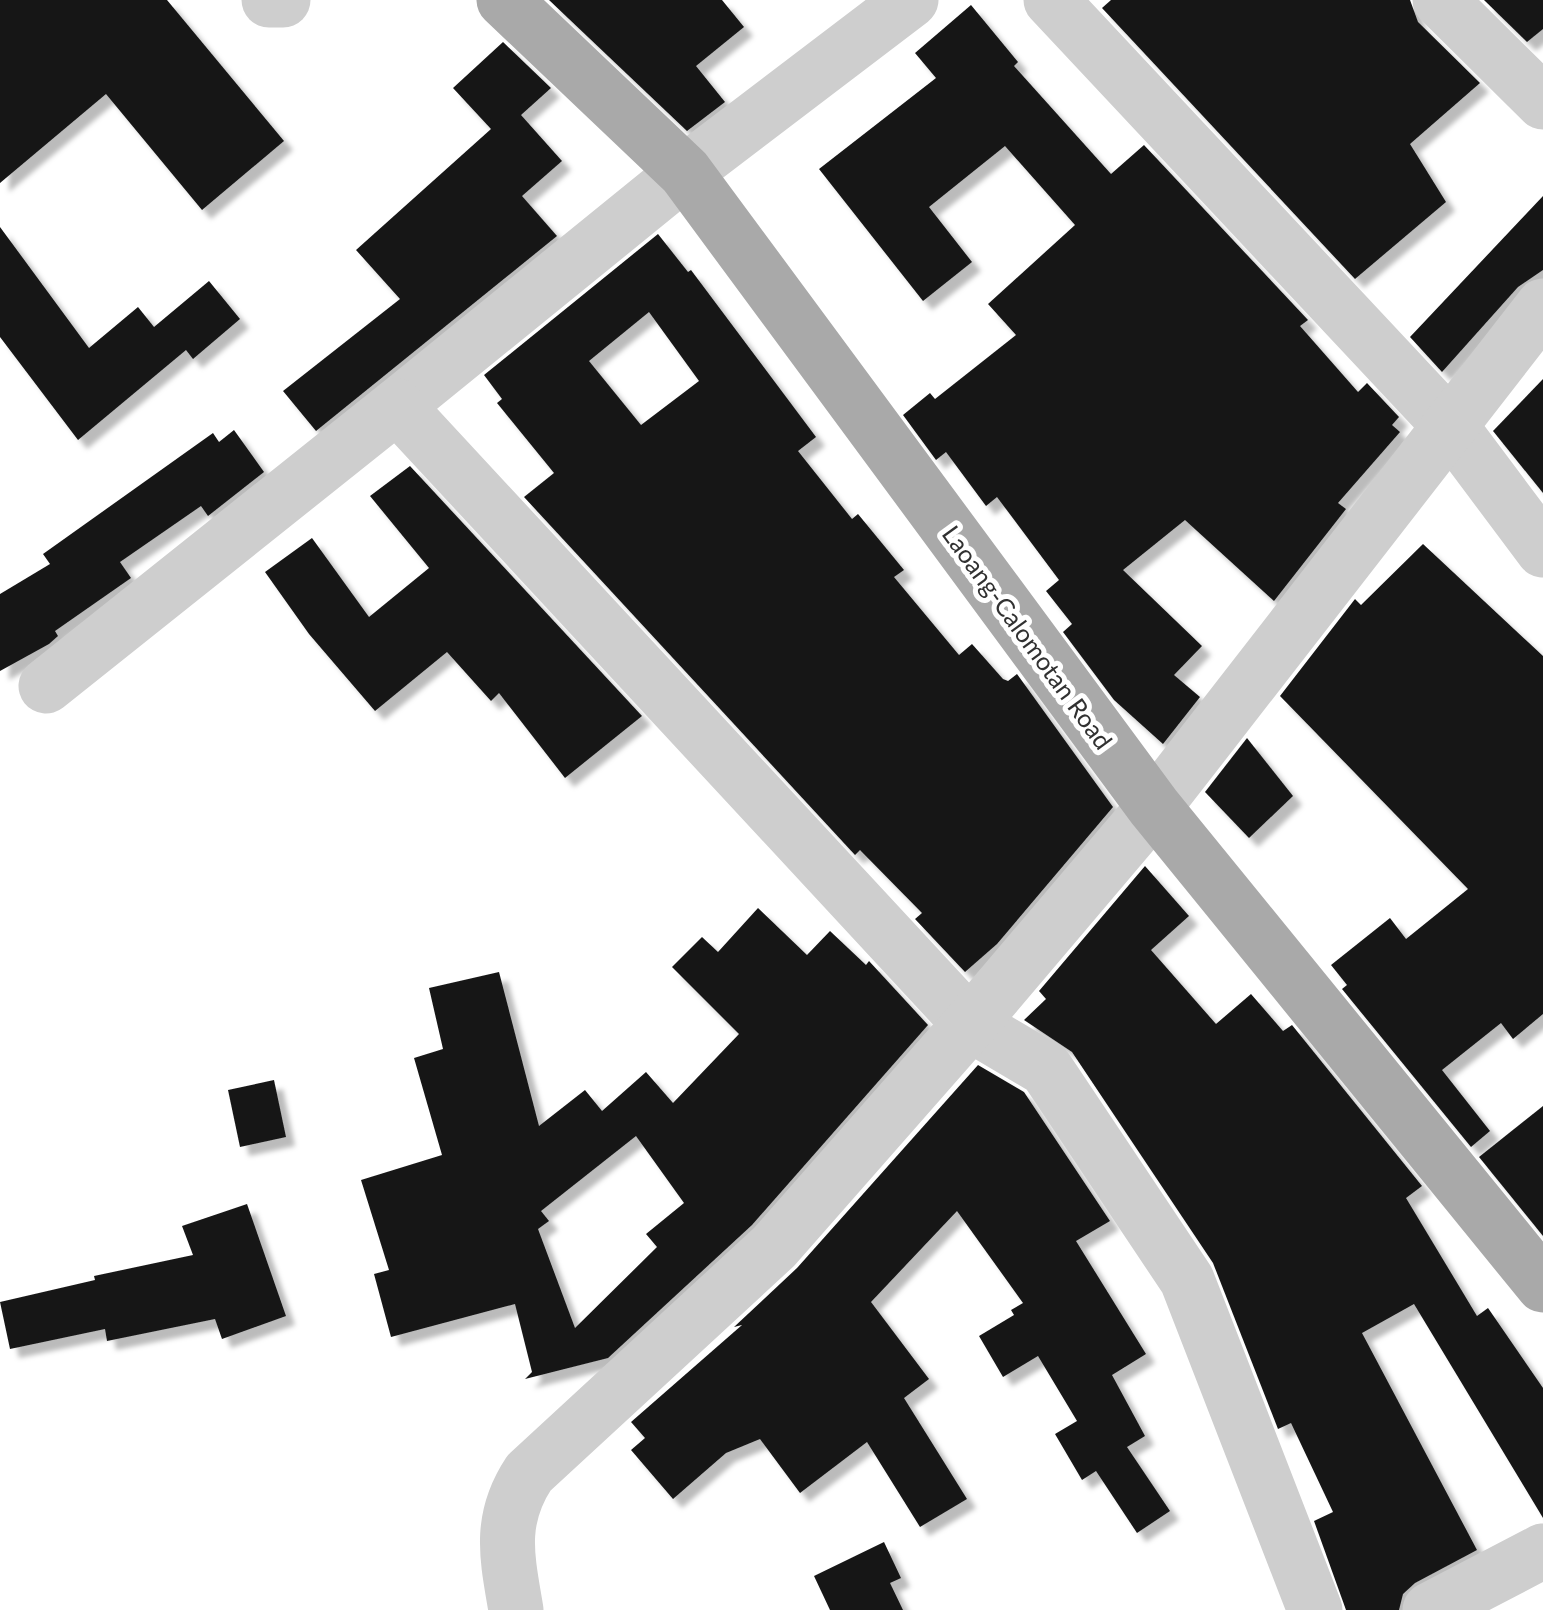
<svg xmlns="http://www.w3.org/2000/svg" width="1543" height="1610" font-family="Lato,sans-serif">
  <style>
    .building { fill: #181818; fill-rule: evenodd; filter: url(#shadow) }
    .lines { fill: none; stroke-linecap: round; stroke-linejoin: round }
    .minor { stroke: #cecece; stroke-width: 55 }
    .major { stroke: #a9a9a9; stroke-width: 55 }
    .labels { text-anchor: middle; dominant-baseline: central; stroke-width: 10; stroke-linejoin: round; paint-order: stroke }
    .street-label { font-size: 25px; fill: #313131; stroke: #fff }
  </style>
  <defs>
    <filter id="shadow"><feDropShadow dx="9" dy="9" stdDeviation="2.5" flood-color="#0004"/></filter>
  </defs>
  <rect width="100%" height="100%" fill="#fff"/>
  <g class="building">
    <polygon points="0,0 167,0 284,141 202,210 106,94 0,183"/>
    <polygon points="549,0 722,0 744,27 696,66 725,102 687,131"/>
    <polygon points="1111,0 1410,0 1418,22 1480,83 1410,144 1446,202 1355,279 1102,8"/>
    <polygon points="1484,0 1543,0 1543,29 1527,42"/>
    <polygon points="971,5 1018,62 1014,66 1111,174 1144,145 1308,320 1300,326 1358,392 1367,383 1399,417 1392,425 1400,432 1338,503 1346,509 1274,601 1185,520 1123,570 1202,646 1174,675 1200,697 1163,744 1114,700 1063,632 1072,624 1046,591 1059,580 997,497 986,506 946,452 936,460 903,415 930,393 935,399 1016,335 988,304 1075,225 1005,146 929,207 972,262 923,301 819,169 936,78 915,53"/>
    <polygon points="503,42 551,88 521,115 562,161 522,196 557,236 316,431 283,391 400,299 356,250 491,129 453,88"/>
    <polygon points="1543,196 1543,270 1518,287 1442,372 1410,337"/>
    <polygon points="0,227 89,348 138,307 154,327 209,281 240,319 193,359 186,350 78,440 0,337"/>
    <path d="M658 234 688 272 691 270 816 437 798 451 852 519 858 514 904 570 894 577 959 655 972 644 1003 679 1008 681 1017 674 1113 807 997 944 965 972 915 919 922 913 860 850 855 855 524 497 554 473 497 403 502 399 484 375ZM649 312 699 381 641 425 589 361Z"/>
    <polygon points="1543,379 1543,493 1493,431"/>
    <polygon points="234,430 264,472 208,516 201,506 120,562 131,578 55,631 58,636 49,644 0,671 0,594 50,564 43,554 213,433 219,442"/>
    <polygon points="410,466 642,716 565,778 499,693 491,701 447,652 375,711 309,634 265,572 312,538 369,617 429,568 370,496"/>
    <polygon points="1423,544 1543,656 1543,1014 1513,1039 1501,1023 1442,1070 1490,1131 1471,1147 1342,989 1347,985 1331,965 1390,918 1406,939 1468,889 1280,696 1355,599 1361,605"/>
    <polygon points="1247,738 1293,796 1249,838 1205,792"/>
    <polygon points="1145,866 1189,916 1151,950 1216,1024 1251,994 1283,1031 1292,1025 1422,1186 1406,1198 1477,1316 1488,1308 1543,1388 1543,1518 1414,1304 1362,1333 1477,1550 1415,1583 1403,1594 1399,1610 1346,1610 1314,1521 1333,1512 1291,1423 1278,1429 1213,1263 1072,1052 1024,1020 1046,999 1039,991"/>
    <path d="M758 908 807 955 830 931 866 965 869 961 928 1025 752 1225 608 1358 525 1379 532 1372 515 1304 391 1337 374 1274 389 1270 361 1180 442 1155 414 1058 443 1049 429 988 499 972 539 1126 585 1090 602 1111 646 1072 673 1103 739 1034 672 967 702 937 718 952ZM636 1136 684 1203 646 1234 657 1247 575 1328 538 1229 549 1221 541 1211Z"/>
    <polygon points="978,1065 1024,1092 1110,1221 1076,1241 1146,1354 1112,1375 1145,1436 1127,1447 1170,1511 1137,1533 1096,1471 1082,1480 1055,1434 1077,1421 1038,1356 1003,1377 979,1336 1014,1315 1011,1310 1023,1303 957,1211 871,1302 929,1379 904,1398 967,1499 920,1527 867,1442 800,1493 760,1439 726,1453 673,1499 631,1450 645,1438 631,1422 742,1325 734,1327 797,1268"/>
    <polygon points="274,1080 286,1137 240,1147 228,1090"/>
    <polygon points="1543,1106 1543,1236 1479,1157"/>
    <polygon points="247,1204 286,1316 222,1339 215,1319 107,1341 105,1329 10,1349 0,1302 95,1280 94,1276 193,1255 182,1226"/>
    <polygon points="884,1542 901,1578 890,1583 903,1610 830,1610 814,1576"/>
  </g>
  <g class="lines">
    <g class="minor">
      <polyline points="269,0 283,0"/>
      <polyline points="1051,0 1451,427 1543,550"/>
      <polyline points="1440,0 1543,102"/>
      <polyline points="397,406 685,172 911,0"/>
      <polyline points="46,686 397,406 970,1024 1046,1069 1187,1280 1315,1610"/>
      <path d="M516 1610C507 1557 498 1520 529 1473L774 1247 970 1024 1154 807 1543 306"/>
      <polyline points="1430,1610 1543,1551"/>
    </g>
    <polyline class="major" points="504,0 685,172 1154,807 1543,1285"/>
  </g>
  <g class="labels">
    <g class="street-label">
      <text transform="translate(1028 637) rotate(54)">Laoang-Calomotan Road</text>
    </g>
  </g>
</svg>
